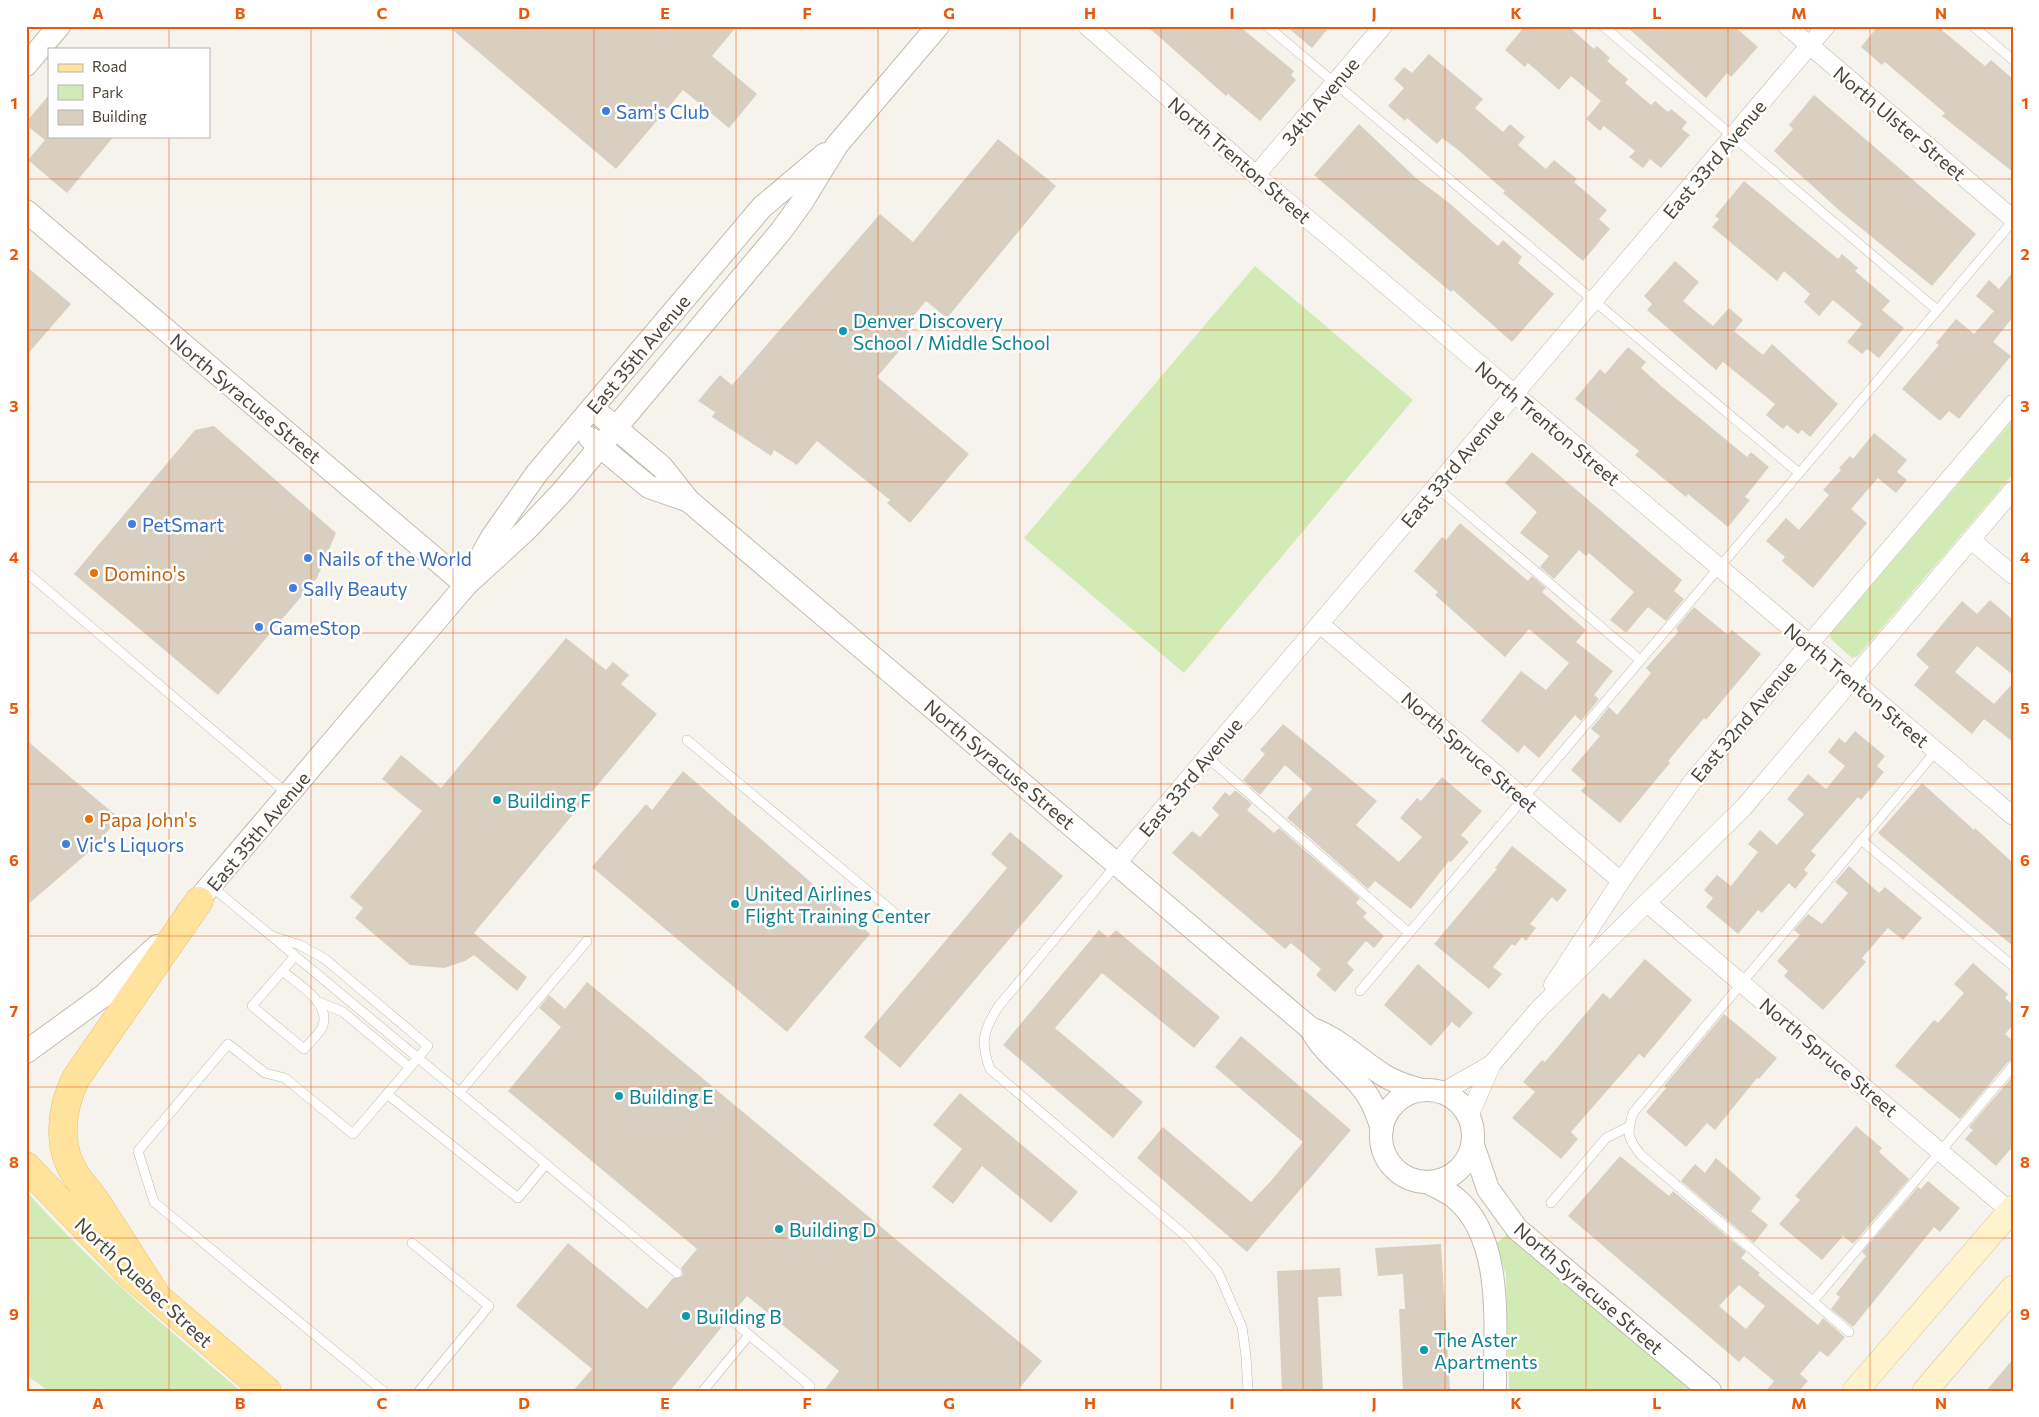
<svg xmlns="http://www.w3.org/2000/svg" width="2039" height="1417" font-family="Commissioner,sans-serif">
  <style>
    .green { fill: #d2eab5 }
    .building { fill: #d8cfc1; fill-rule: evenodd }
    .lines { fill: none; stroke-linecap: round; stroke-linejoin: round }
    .service-casing { stroke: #c2bbae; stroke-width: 10 }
    .minor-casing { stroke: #c2bbae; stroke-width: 19 }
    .tertiary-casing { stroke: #c2bbae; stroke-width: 24 }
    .secondary-casing { stroke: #d6c79b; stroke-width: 26 }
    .primary-casing { stroke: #e6c16a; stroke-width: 29 }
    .service { stroke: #fff; stroke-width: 9 }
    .minor { stroke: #fff; stroke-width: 18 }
    .tertiary { stroke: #fff; stroke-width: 22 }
    .secondary { stroke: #fff3cd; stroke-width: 25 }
    .primary { stroke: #ffe39c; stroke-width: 28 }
    .grid { fill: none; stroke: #e8590c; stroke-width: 1; stroke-opacity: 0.55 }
    .shop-dot { fill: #3f7fe0; stroke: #fff; stroke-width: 2 }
    .culture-dot { fill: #0f9aa8; stroke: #fff; stroke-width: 2 }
    .food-dot { fill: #e8710a; stroke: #fff; stroke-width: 2 }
    .labels { text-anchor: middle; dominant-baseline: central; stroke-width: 5; stroke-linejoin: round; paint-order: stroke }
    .street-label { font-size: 19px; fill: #4b4439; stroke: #fff }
    .shop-label { font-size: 19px; fill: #366cbe; stroke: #fff; text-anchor: start }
    .culture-label { font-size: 19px; fill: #0d838f; stroke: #fff; text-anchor: start }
    .food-label { font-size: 19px; fill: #c56008; stroke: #fff; text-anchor: start }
    .neatline { fill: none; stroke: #e8590c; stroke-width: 2 }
    .grid-label { font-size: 16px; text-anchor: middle; font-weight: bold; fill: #e8590c }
  </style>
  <rect width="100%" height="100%" fill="#f6f3ec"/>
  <g class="green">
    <polygon points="1255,266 1413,400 1184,673 1024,538"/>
    <polygon points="2013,420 2013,474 1858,656 1852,658 1831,639 1830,634"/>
    <path d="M26 1191C92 1265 166 1328 241 1391H49L26 1375Z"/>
    <polygon points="1508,1234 1701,1391 1509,1391 1506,1275 1496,1244"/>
  </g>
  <g class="building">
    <polygon points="448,26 737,26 712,56 757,94 729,128 683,90 616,169"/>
    <polygon points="1147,26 1239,26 1294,71 1291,75 1296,80 1260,121 1228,94 1226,96"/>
    <polygon points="1286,26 1330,26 1312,48"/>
    <polygon points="1525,26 1568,26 1594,49 1597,46 1610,58 1607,61 1628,79 1625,83 1651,105 1655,101 1668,112 1671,109 1687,122 1682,129 1690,135 1661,168 1650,159 1643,168 1629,157 1635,151 1604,126 1600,131 1586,119 1601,101 1571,76 1559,90 1528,63 1525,67 1505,50"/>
    <polygon points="1626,26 1734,26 1758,47 1731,77 1727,73 1706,98"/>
    <polygon points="1878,26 1937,26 1985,66 1991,60 2013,79 2013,172 1942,116 1945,113 1885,62 1882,65 1861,47"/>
    <polygon points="1429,54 1483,99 1475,108 1503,132 1510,124 1525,137 1518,145 1546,169 1554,160 1577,179 1574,182 1607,210 1599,219 1610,229 1583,261 1503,193 1505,191 1457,149 1442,138 1437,144 1407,118 1405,121 1388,106 1404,88 1394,79 1404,67 1412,73"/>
    <polygon points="49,95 49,136 114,136 67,193 28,160 45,140 26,125 26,122"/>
    <polygon points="1814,95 1976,234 1932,286 1840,211 1774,151 1793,129 1789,125"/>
    <polygon points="1359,124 1416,178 1448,202 1498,246 1503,240 1522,257 1518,263 1554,294 1512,342 1453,290 1451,292 1420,266 1314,175"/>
    <polygon points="998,139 1056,186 947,318 926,301 904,327 912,336 877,377 969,454 910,523 887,503 890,500 817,441 797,465 774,450 771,456 712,417 715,412 698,401 720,375 732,385 880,214 913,242"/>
    <polygon points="1744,181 1838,259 1842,254 1858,268 1855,271 1890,301 1882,310 1904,328 1879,358 1867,349 1862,354 1847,342 1862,324 1833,300 1819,316 1804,302 1810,294 1784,271 1777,281 1712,227 1719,219 1715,216"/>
    <polygon points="1675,261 1699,282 1683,301 1713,326 1729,308 1743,320 1734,331 1763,355 1772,344 1838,404 1810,437 1802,430 1798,434 1787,425 1783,429 1766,415 1775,404 1723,362 1716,370 1647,310 1652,304 1644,296"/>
    <polygon points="26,266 71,304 26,356"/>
    <polygon points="2013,272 2013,317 1993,342 2011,356 1959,419 1949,411 1940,421 1902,389 1939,345 1936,343 1956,319 1974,334 1994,311 1976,296 1989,280 1999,289"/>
    <polygon points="1628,347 1646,362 1641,368 1661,386 1747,457 1751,452 1769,467 1745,497 1750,500 1728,527 1688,494 1686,497 1635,455 1639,451 1575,399 1600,369 1605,374"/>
    <polygon points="214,426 336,533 317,578 218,695 74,574 195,430"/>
    <polygon points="1874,433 1907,460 1897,472 1907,480 1896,493 1878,478 1851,509 1867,523 1813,588 1782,561 1785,557 1766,541 1786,518 1799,530 1829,495 1823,490 1841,470 1839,468 1850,456 1853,459"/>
    <polygon points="1532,452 1682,580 1674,591 1684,599 1666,621 1648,607 1626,633 1610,620 1634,592 1589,553 1586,556 1579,550 1554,579 1540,567 1549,556 1520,533 1537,512 1505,483"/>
    <polygon points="1460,523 1528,581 1532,576 1546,588 1542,592 1586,630 1576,642 1613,671 1594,695 1599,699 1581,721 1575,715 1539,758 1524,745 1518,753 1481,721 1521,671 1546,690 1569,663 1529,629 1505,657 1435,595 1438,592 1414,571 1442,537 1446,540"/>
    <polygon points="1990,600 2013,620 2013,675 1977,646 1955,672 1994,704 2013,683 2013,742 1984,719 1972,734 1914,685 1929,667 1916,655 1962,601 1977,614"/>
    <polygon points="1694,607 1728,635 1732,630 1761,654 1706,720 1704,718 1668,761 1670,763 1620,823 1581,791 1587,784 1571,770 1600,736 1591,729 1609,707 1617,715 1651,673 1646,668 1678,632 1676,628"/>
    <polygon points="566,638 606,670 613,662 629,675 621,684 657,714 474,933 527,977 517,991 474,955 465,961 444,968 410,965 355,918 363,908 350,897 422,811 382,779 401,755 441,788"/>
    <polygon points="1283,724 1377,801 1356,825 1399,862 1422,837 1400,818 1417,798 1421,801 1442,777 1482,811 1461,835 1469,842 1451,862 1449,861 1411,909 1375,881 1368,889 1287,818 1312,789 1285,765 1260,795 1243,780 1265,754 1260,750"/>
    <polygon points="1855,731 1885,756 1877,766 1884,772 1861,800 1858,797 1811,851 1816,855 1804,870 1808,873 1795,889 1789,883 1762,913 1758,910 1738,934 1706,907 1713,898 1704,890 1717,875 1731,886 1758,852 1748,844 1760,830 1777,845 1804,814 1787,799 1808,774 1826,789 1845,766 1828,752 1839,738 1845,743"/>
    <polygon points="26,740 119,818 90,851 26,906"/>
    <polygon points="683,771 870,934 787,1032 592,867 646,804 652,810"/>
    <polygon points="1922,783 1974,830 1975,828 2013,863 2013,946 1878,833"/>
    <polygon points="1235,790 1252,804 1247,810 1274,833 1279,828 1360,898 1356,903 1367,913 1363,917 1384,936 1374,948 1366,941 1347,963 1354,970 1335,992 1316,975 1321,969 1291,943 1285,949 1172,853 1192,831 1200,837 1219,815 1212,808 1225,792 1230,796"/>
    <polygon points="1010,832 1063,876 900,1068 864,1037 1007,868 991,854"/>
    <polygon points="1512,846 1567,890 1557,902 1552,897 1530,924 1536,928 1526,941 1522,937 1515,946 1512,944 1493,967 1502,974 1489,989 1434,944 1497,869 1495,868"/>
    <polygon points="1849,866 1879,893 1885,887 1922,918 1903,940 1888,928 1862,958 1866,962 1823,1010 1784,976 1788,971 1777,961 1800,935 1794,930 1808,914 1822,924 1848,893 1835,882"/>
    <polygon points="1099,930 1108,938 1116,930 1220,1017 1194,1048 1102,973 1055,1028 1143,1102 1113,1138 1003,1045"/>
    <polygon points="1645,959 1692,1000 1644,1058 1639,1054 1571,1132 1578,1139 1561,1159 1512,1118 1535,1092 1523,1082 1542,1060 1545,1062 1603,993 1610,999"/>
    <polygon points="1973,963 2008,994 2005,998 2013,1005 2013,1025 2005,1034 2013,1041 2013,1060 2008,1062 1960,1119 1895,1066 1934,1020 1938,1023 1964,993 1954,984"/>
    <polygon points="1418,964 1473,1013 1459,1028 1452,1022 1431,1046 1384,1005"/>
    <polygon points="587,982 1042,1361 1017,1391 824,1391 839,1371 747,1296 733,1313 727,1312 724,1314 725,1323 670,1391 573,1391 592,1369 516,1306 568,1243 647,1309 673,1278 681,1277 683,1274 681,1268 697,1249 508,1091 561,1027 539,1008 549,995 565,1009"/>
    <polygon points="1724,1014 1777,1058 1759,1079 1757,1078 1715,1130 1707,1123 1686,1147 1646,1112 1666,1088 1664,1086"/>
    <polygon points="1241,1036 1351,1130 1247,1252 1137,1158 1163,1127 1251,1202 1270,1182 1303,1142 1215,1067"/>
    <polygon points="2013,1076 2013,1146 1996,1166 1965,1139 1973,1130 1969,1127"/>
    <polygon points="960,1093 1078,1192 1051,1223 982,1166 953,1204 932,1187 962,1149 933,1125"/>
    <polygon points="1856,1126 1882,1148 1879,1152 1909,1179 1853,1244 1843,1236 1822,1260 1779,1224 1800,1200 1795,1196"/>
    <path d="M1620 1156 1669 1196 1673 1191 1746 1252 1741 1258 1760 1273 1758 1275 1818 1325 1823 1318 1845 1337 1828 1357 1820 1351 1800 1374 1808 1381 1799 1391H1766L1774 1381 1744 1356 1739 1362 1568 1216ZM1739 1285 1765 1306 1746 1329 1719 1306Z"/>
    <polygon points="1716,1158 1761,1198 1751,1211 1768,1225 1754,1243 1681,1181 1695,1164 1705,1173"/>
    <polygon points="1928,1181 1960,1208 1940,1232 1934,1227 1853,1327 1831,1309 1840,1297 1836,1294 1866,1256 1862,1252 1918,1187 1921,1189"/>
    <polygon points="1441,1244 1450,1391 1403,1391 1399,1309 1405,1309 1403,1274 1378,1276 1375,1248"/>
    <polygon points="1340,1268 1342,1296 1318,1297 1323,1391 1282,1391 1277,1271"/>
    <polygon points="2013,1359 2013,1391 1986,1391"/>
  </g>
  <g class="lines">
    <defs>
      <g id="service">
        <polyline points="1267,26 1799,473"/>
        <polyline points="1603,26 1937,310"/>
        <polyline points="1973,26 2013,60"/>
        <polyline points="1436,487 1640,660"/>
        <polyline points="26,572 288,794"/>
        <polyline points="687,740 903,920"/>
        <polyline points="1207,757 1409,933"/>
        <polyline points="1861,840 2013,966"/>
        <path d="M1117 864 998 1007C983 1031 980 1042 990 1069L1187 1237 1218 1272 1242 1327 1246 1356 1248 1391"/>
        <polyline points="211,886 677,1273"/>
        <polyline points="272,936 300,945 325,959 428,1046 353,1134 285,1078 265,1073 228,1044 138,1151 154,1202 383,1391"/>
        <path d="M282 971C297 983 333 1004 322 1028 318 1035 309 1043 304 1049L252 1006 295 956"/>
        <polyline points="1360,991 2013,221"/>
        <polyline points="317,1001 343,1012 409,1067"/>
        <polyline points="460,1092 587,941"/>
        <polyline points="387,1094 518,1198 546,1164"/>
        <polyline points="1551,1203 1606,1138 1628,1127"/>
        <polyline points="412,1243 489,1306 419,1391"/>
        <polyline points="1813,1301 2013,1066"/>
        <polyline points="729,1318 810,1386 807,1391"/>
        <path d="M1849 1332 1641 1155C1628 1139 1626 1134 1633 1113L1936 751"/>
        <polyline points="703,1391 749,1335"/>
      </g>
      <g id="minor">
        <polyline points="1087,26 1256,175 2013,816"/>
        <polyline points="1787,26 2013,219"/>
        <polyline points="1256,175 1383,26"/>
        <polyline points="1971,540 2013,575"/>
        <polyline points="1320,624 1621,881"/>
        <polyline points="1117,863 1826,26"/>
        <polyline points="1647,903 2010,1211"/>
        <polyline points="1553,985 1621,881 1693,781 2013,404"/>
        <polyline points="1443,1092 1492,1064"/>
        <polyline points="1469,1116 1492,1064 1537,1011 1744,807 2013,490"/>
      </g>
      <g id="tertiary">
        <polyline points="26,65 59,26"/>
        <polyline points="26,211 466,585"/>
        <path d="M592 408 662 467 689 501 1310 1028C1340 1039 1358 1059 1385 1076 1396 1083 1408 1086 1421 1090"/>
        <polyline points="590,438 649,487 689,501"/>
        <polyline points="473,571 492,537 537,473 762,207 825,154"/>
        <polyline points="187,913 466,585 525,531 562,492 781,231 802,202 837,145 938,26"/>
        <path d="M1312 1031C1325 1055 1350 1070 1366 1093 1374 1104 1378 1117 1382 1129"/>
        <polyline points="26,1052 103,996 157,946"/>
        <circle cx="1427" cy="1136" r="46"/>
        <polyline points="1473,1145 1488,1189 1517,1229 1710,1391"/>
        <path d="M1427 1182C1436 1187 1446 1191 1454 1197 1506 1238 1494 1332 1495 1391"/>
      </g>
      <g id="secondary">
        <polyline points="1855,1391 2013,1208"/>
        <polyline points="1925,1391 2013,1288"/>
      </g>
      <g id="primary">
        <polyline points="26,1166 131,1275 267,1391"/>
        <path d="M158 1298C139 1269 121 1240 102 1211 95 1198 85 1188 77 1177 56 1147 61 1108 76 1078L199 901"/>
      </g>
    </defs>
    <use href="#service" class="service-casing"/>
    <use href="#minor" class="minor-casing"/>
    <use href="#tertiary" class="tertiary-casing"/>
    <use href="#secondary" class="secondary-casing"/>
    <use href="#primary" class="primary-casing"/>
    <use href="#service" class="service"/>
    <use href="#minor" class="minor"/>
    <use href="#tertiary" class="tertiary"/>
    <use href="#secondary" class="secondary"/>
    <use href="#primary" class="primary"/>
  </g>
  <path class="grid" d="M169 26V49M311 26V1391M453 26V1391M594 26V1391M736 26V1391M878 26V1391M1020 26V1391M1161 26V1391M1303 26V1391M1445 26V1391M1586 26V1391M1728 26V1391M1870 26V1391M169 136V1391M26 179H2013M26 330H2013M26 482H2013M26 633H2013M26 784H2013M26 936H2013M26 1087H2013M26 1238H2013"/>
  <g class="shop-dot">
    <circle cx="606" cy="111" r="5"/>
    <circle cx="132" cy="524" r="5"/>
    <circle cx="308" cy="558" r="5"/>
    <circle cx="293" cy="588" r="5"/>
    <circle cx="259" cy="627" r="5"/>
    <circle cx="66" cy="844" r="5"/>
  </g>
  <g class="culture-dot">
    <circle cx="843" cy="331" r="5"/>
    <circle cx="497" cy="800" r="5"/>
    <circle cx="735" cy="904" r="5"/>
    <circle cx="619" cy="1096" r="5"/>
    <circle cx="779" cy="1229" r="5"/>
    <circle cx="686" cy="1316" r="5"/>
    <circle cx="1424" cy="1350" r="5"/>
  </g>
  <g class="food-dot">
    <circle cx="94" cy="573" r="5"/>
    <circle cx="89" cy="819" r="5"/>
  </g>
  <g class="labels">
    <g class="street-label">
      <text transform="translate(1320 101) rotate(-50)">34th Avenue</text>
      <text transform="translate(1900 123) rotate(40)">North Ulster Street</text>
      <text transform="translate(1714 159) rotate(-50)">East 33rd Avenue</text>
      <text transform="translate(1240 160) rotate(41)">North Trenton Street</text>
      <text transform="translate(638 354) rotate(-50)">East 35th Avenue</text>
      <text transform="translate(246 398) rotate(40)">North Syracuse Street</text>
      <text transform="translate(1548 423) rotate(40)">North Trenton Street</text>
      <text transform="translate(1452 468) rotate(-50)">East 33rd Avenue</text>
      <text transform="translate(1857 685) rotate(40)">North Trenton Street</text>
      <text transform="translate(1743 721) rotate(-50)">East 32nd Avenue</text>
      <text transform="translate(1470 752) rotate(41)">North Spruce Street</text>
      <text transform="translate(1000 764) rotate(40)">North Syracuse Street</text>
      <text transform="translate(1190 777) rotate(-50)">East 33rd Avenue</text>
      <text transform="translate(258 831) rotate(-50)">East 35th Avenue</text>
      <text transform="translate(1829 1057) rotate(40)">North Spruce Street</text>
      <text transform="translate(144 1282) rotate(43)">North Quebec Street</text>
      <text transform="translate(1589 1288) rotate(41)">North Syracuse Street</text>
    </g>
    <g class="shop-label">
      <text x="616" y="111">Sam's Club</text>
      <text x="142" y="524">PetSmart</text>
      <text x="318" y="558">Nails of the World</text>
      <text x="303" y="588">Sally Beauty</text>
      <text x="269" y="627">GameStop</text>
      <text x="76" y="844">Vic's Liquors</text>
    </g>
    <g class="culture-label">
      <text x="853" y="320">Denver Discovery<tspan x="853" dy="22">School / Middle School</tspan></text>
      <text x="507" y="800">Building F</text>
      <text x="745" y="893">United Airlines<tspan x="745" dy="22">Flight Training Center</tspan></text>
      <text x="629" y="1096">Building E</text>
      <text x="789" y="1229">Building D</text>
      <text x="696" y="1316">Building B</text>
      <text x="1434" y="1339">The Aster<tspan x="1434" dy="22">Apartments</tspan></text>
    </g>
    <g class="food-label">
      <text x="104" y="573">Domino's</text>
      <text x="99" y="819">Papa John's</text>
    </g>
  </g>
  <rect width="2039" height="1417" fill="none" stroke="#ffffff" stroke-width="55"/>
  <rect x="48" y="48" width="162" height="90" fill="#ffffff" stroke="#b7b4b0"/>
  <rect x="58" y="64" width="25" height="8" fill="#ffe39c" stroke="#b7b4b0"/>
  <text x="92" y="72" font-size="15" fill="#4b4439">Road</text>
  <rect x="58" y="85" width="25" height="15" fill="#d2eab5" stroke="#b7b4b0"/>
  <text x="92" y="98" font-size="15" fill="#4b4439">Park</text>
  <rect x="58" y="110" width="25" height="15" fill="#d8cfc1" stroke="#b7b4b0"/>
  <text x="92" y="122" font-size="15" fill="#4b4439">Building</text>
  <rect x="28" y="28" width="1984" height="1362" class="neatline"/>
  <g class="grid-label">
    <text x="98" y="19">A</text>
    <text x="240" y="19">B</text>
    <text x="382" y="19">C</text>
    <text x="524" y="19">D</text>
    <text x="665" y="19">E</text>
    <text x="807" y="19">F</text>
    <text x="949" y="19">G</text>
    <text x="1090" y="19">H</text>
    <text x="1232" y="19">I</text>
    <text x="1374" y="19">J</text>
    <text x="1516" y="19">K</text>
    <text x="1657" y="19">L</text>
    <text x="1799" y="19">M</text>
    <text x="1941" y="19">N</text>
    <text x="14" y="109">1</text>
    <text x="2025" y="109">1</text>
    <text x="14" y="260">2</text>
    <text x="2025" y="260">2</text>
    <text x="14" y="412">3</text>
    <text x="2025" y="412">3</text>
    <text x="14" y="563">4</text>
    <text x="2025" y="563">4</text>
    <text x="14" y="714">5</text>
    <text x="2025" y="714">5</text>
    <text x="14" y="866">6</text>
    <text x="2025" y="866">6</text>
    <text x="14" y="1017">7</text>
    <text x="2025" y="1017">7</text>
    <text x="14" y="1168">8</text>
    <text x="2025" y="1168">8</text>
    <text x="14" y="1320">9</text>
    <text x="2025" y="1320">9</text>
    <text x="98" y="1409">A</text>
    <text x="240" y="1409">B</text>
    <text x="382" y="1409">C</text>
    <text x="524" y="1409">D</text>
    <text x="665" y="1409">E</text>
    <text x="807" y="1409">F</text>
    <text x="949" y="1409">G</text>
    <text x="1090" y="1409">H</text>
    <text x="1232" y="1409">I</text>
    <text x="1374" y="1409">J</text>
    <text x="1516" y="1409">K</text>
    <text x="1657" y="1409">L</text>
    <text x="1799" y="1409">M</text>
    <text x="1941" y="1409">N</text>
  </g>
</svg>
